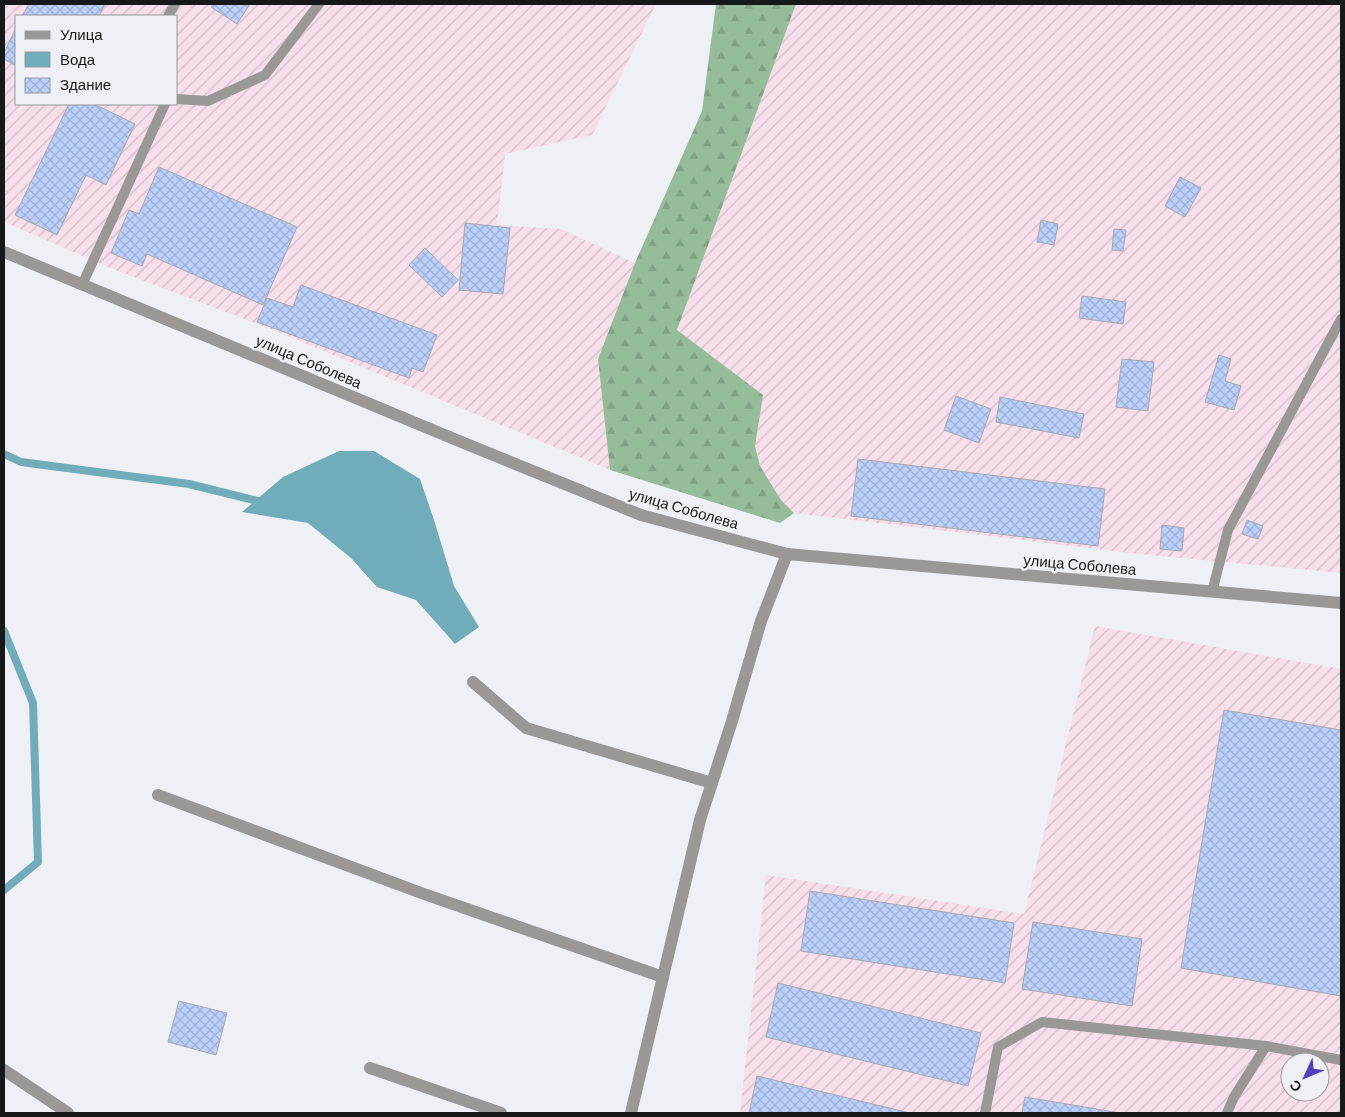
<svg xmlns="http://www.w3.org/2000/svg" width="1345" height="1117" font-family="Barlow,sans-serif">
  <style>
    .industrial { fill: url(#industrial-furrows); fill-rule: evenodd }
    .forest { fill: url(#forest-firs) }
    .water { fill: #70acb9 }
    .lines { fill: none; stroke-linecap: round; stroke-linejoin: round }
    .stream { stroke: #70acb9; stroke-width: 8 }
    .building { fill: url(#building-cross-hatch); stroke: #a8aaaf }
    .service { stroke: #9a9897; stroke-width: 10 }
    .minor { stroke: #9a9897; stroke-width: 12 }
    .tertiary { stroke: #9a9897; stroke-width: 12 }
    .labels { text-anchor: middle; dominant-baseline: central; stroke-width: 5; stroke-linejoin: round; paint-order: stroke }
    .street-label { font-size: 15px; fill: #17181a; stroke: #eef0f5 }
  </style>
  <defs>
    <pattern id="industrial-furrows" width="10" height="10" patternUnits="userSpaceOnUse" patternTransform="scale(1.25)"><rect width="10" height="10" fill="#f6deea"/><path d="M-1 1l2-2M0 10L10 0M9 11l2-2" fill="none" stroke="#d2bec8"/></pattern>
    <pattern id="forest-firs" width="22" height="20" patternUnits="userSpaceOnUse" patternTransform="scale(1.25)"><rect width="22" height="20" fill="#96bd9a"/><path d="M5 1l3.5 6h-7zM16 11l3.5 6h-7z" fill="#81a284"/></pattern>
    <pattern id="building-cross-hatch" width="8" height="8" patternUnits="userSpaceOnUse" patternTransform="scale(1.25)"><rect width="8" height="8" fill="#bacffa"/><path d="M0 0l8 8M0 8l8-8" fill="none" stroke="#9fb1d6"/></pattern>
  </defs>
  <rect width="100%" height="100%" fill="#eef0f5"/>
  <g class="industrial">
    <path d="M4 4H656L592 135 505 154 497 225 561 229 635 263 598 359 610 470 278 332 113 269 4 222ZM16 16H176V104H16Z"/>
    <polygon points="796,4 1341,4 1341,573 1139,554 794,513 781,500 760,466 755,446 762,395 677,330"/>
    <path d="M1095 626 1341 669V1113H740L766 875 1024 914ZM1290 1062H1320V1092H1290Z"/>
  </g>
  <polygon class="forest" points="716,4 796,4 677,330 763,395 755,446 760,466 781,500 794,513 780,523 610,470 598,359 635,263 702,111"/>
  <polygon class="water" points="339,451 374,451 420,479 434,520 454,586 479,627 455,644 416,600 377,587 351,558 308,523 242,512 283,477"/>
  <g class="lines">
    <g class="stream">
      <polyline points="4,454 21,462 189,484 266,503"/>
      <polyline points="4,631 33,703 38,862 4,890"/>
    </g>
  </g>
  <g class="building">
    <polygon points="29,4 105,4 99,16 22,16"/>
    <polygon points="213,4 250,4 237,24 211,7"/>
    <polygon points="16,28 16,66 4,59 4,53"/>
    <polygon points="69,104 94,104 135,124 106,185 86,175 57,235 15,215"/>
    <polygon points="159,167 297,227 263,305 147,254 142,266 111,253 129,210 139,214"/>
    <polygon points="1180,177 1201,188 1185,217 1165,206"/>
    <polygon points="1041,220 1058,224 1054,245 1037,242"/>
    <polygon points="465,223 510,228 503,294 459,290"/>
    <polygon points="1114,229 1126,230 1123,251 1112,250"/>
    <polygon points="425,248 458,280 442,297 409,265"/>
    <polygon points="301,285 437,335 423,372 412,368 409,378 257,322 267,298 293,307"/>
    <polygon points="1082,296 1126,302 1123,324 1079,318"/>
    <polygon points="1219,355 1231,359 1225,381 1241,386 1234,410 1205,402"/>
    <polygon points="1122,359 1154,362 1148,411 1116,407"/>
    <polygon points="956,396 991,409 979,443 944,430"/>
    <polygon points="1000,397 1084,414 1079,438 996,422"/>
    <polygon points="858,459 1105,489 1098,546 851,516"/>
    <polygon points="1247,520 1263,526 1258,539 1242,534"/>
    <polygon points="1162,525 1184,528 1182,551 1160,549"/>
    <polygon points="1224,710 1341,730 1341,996 1181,968"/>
    <polygon points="810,891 1014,923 1005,983 801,951"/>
    <polygon points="1033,922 1142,939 1132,1006 1022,989"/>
    <polygon points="778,983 981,1033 968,1086 766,1037"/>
    <polygon points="179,1001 227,1013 216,1055 168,1042"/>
    <polygon points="757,1076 910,1113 749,1113"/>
    <polygon points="1025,1097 1120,1113 1022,1113"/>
  </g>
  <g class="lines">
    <g class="service">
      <polyline points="168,16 175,4"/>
      <polyline points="176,99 208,101 265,75 319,4"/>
      <polyline points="82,285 165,104"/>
      <polyline points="1212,592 1228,530 1341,319"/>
      <polyline points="985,1113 998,1047 1042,1022 1266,1046 1341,1060"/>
      <polyline points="1227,1113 1234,1097 1266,1046"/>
    </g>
    <g class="minor">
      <polyline points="473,682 526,728 712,783"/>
      <polyline points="158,795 424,894 663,977"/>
      <polyline points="370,1068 501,1113"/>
      <polyline points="4,1070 68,1113"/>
      <polyline points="631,1113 700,820 732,721 761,621 787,554"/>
    </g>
    <polyline class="tertiary" points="4,252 459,441 641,515 787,554 1341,603"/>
  </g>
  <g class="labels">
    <g class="street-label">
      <text transform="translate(309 361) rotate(23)">улица Соболева</text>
      <text transform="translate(684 508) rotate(16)">улица Соболева</text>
      <text transform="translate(1080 564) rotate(5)">улица Соболева</text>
    </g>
  </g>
  <rect width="1345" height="1117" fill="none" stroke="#17181a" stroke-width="10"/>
  <rect x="15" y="15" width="162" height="90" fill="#eef0f5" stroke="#989a9d"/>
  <rect x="25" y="31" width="25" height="8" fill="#9a9897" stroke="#989a9d"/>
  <text x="60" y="40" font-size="15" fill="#17181a">Улица</text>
  <rect x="25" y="52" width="25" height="15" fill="#70acb9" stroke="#989a9d"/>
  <text x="60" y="65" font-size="15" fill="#17181a">Вода</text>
  <rect x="25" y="78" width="25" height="15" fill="url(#building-cross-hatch)" stroke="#989a9d"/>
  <text x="60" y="90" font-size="15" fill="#17181a">Здание</text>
  <g transform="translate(1305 1077) rotate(226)"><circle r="24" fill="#eef0f5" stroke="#989a9d"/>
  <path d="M0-4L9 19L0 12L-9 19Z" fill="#5241b9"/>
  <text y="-8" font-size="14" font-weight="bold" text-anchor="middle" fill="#17181a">С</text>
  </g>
</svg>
